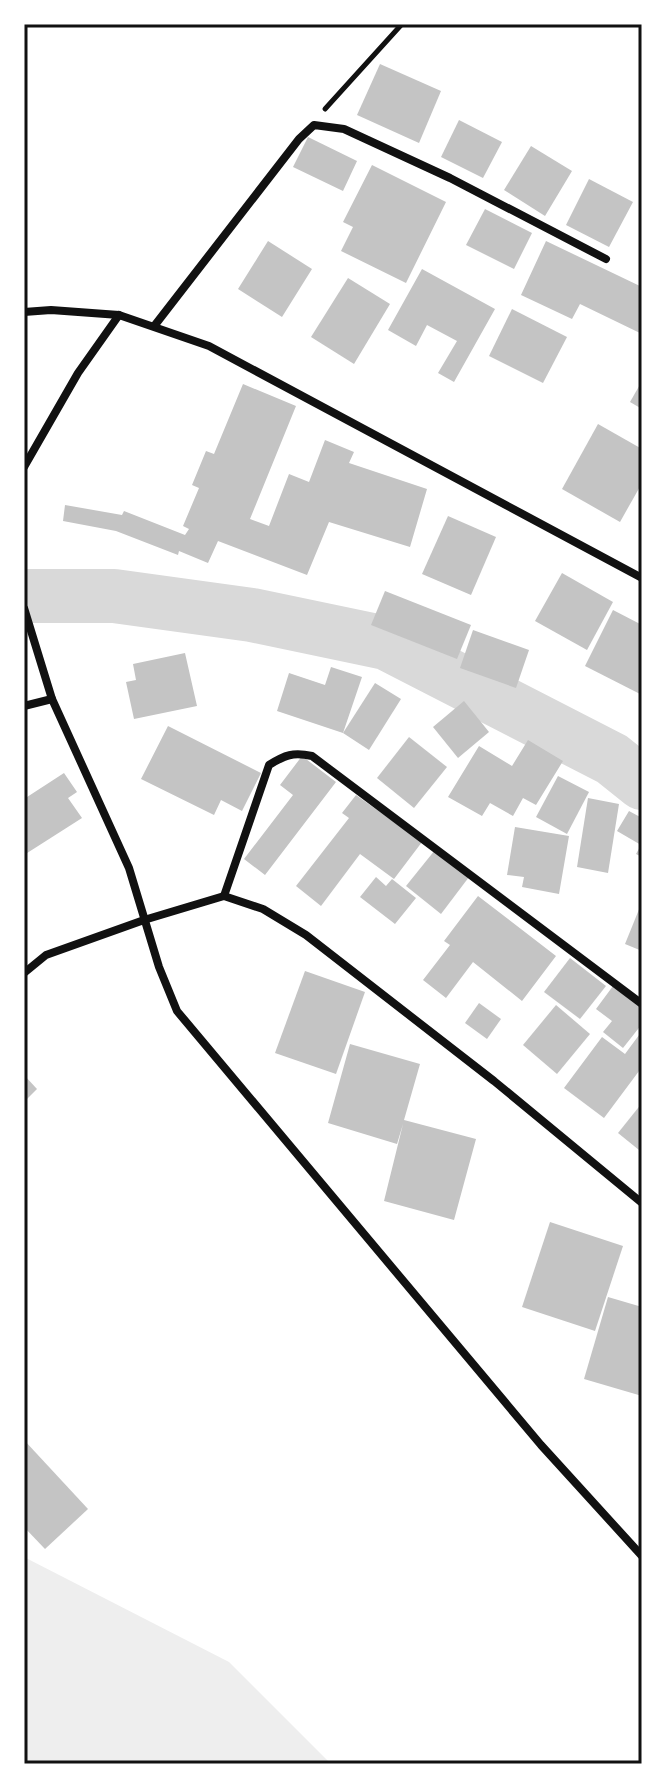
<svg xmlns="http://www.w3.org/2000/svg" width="666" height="1788" font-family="Montserrat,sans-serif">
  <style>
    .green { fill: #eee }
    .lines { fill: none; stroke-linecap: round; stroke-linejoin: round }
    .river { stroke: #d9d9d9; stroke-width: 54 }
    .building { fill: #c4c4c4 }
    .path { stroke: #111; stroke-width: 5 }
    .minor { stroke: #111; stroke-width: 8 }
    .neatline { fill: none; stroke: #111; stroke-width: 3 }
  </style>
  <rect width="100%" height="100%" fill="#fff"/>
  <polygon class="green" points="24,1557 229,1662 331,1764 24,1764"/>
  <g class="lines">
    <polyline class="river" points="24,596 114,596 252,615 386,643 612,759 642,783"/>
  </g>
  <g class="building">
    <polygon points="380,64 441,91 419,143 357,115"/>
    <polygon points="459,120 502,142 483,178 441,157"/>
    <polygon points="308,137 357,161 343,191 293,167"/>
    <polygon points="531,146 572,171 545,216 504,190"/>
    <polygon points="372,165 446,202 406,283 341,251 353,227 343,222"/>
    <polygon points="589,179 633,202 609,247 566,225"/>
    <polygon points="485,209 532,233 514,269 466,245"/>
    <polygon points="268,241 312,269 282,317 238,289"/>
    <polygon points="546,241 642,287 642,334 580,304 572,319 521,295"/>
    <polygon points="422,269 495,309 454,382 438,373 457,341 427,325 416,346 388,330"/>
    <polygon points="348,278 390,304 354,364 311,337"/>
    <polygon points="512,309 567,337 543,383 489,356"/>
    <polygon points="642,381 642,409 630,402"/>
    <polygon points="243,384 296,406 250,519 269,526 289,474 309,482 325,440 354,452 349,463 427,489 410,547 329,522 307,575 218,541 208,563 179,551 178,555 116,531 63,521 65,505 122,515 124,511 185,535 189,529 183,526 199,488 192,485 206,451 214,454"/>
    <polygon points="598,424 642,449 642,483 620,522 562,489"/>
    <polygon points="448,516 496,537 471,595 422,574"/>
    <polygon points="562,573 613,602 587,650 535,621"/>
    <polygon points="385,591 471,625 457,659 371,625"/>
    <polygon points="613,610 642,625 642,695 585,666"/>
    <polygon points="473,630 529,650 516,688 460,668"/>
    <polygon points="185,653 197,706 134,719 126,682 136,680 133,664"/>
    <polygon points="331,667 362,677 343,733 277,711 289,673 325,685"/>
    <polygon points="375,683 401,699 369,750 343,733"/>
    <polygon points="464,701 489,732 458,758 433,727"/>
    <polygon points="168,726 261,773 242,811 221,800 214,815 141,779"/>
    <polygon points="409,737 447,767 414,808 377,778"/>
    <polygon points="528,740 563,761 536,805 523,798 513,816 490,803 482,816 448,797 479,746 512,766"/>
    <polygon points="302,756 336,782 265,875 244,859 293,795 280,785"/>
    <polygon points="64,773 77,792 68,798 82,818 24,855 24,799"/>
    <polygon points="558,776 589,792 567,834 536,817"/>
    <polygon points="356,795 422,842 394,879 360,854 321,906 296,886 349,818 342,813"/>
    <polygon points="588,798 619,804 608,873 577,867"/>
    <polygon points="629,811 642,818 642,857 636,854 641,845 617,831"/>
    <polygon points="515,827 569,836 559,894 522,887 524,877 507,875"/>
    <polygon points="435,850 469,877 441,914 406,886"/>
    <polygon points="376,877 386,886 392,879 416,898 395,924 360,897"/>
    <polygon points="478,896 556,956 522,1001 473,962 446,998 423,980 450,945 444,941"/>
    <polygon points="642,902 642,951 625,944"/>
    <polygon points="570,958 606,986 580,1019 544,992"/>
    <polygon points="305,971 365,992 336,1074 275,1053"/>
    <polygon points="613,986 642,1008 642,1024 623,1048 603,1032 612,1021 596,1009"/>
    <polygon points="479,1003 501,1019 487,1039 465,1023"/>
    <polygon points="556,1005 590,1034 557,1074 523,1045"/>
    <polygon points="642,1031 642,1067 604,1118 564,1088 602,1037 625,1054"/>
    <polygon points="350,1044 420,1064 404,1120 476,1139 454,1220 384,1201 403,1124 397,1144 328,1123"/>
    <polygon points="24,1075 37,1089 24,1102"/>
    <polygon points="642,1103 642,1147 639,1150 618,1133"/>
    <polygon points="550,1222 623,1246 595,1331 522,1307"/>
    <polygon points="608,1297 642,1307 642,1396 584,1379"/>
    <polygon points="24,1440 88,1509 45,1549 24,1527"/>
  </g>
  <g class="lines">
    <polyline class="path" points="325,109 402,24"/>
    <g class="minor">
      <polyline points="24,312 51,310 119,315 209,346 642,578"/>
      <polyline points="155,325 299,139 314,125 344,129 450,178 606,259"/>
      <polyline points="24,467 78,373 119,315"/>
      <polyline points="24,608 52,699 129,868 159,967 177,1011 541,1445 642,1556"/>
      <polyline points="24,706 52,699"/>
      <path d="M224 896 269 765C285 755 293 752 312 756L642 1004"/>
      <polyline points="24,973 46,955 144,920 224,896 263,909 306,935 494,1081 642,1203"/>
    </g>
  </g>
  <rect width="666" height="1788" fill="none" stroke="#ffffff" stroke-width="52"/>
  <rect x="26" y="26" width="614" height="1736" class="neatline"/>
</svg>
